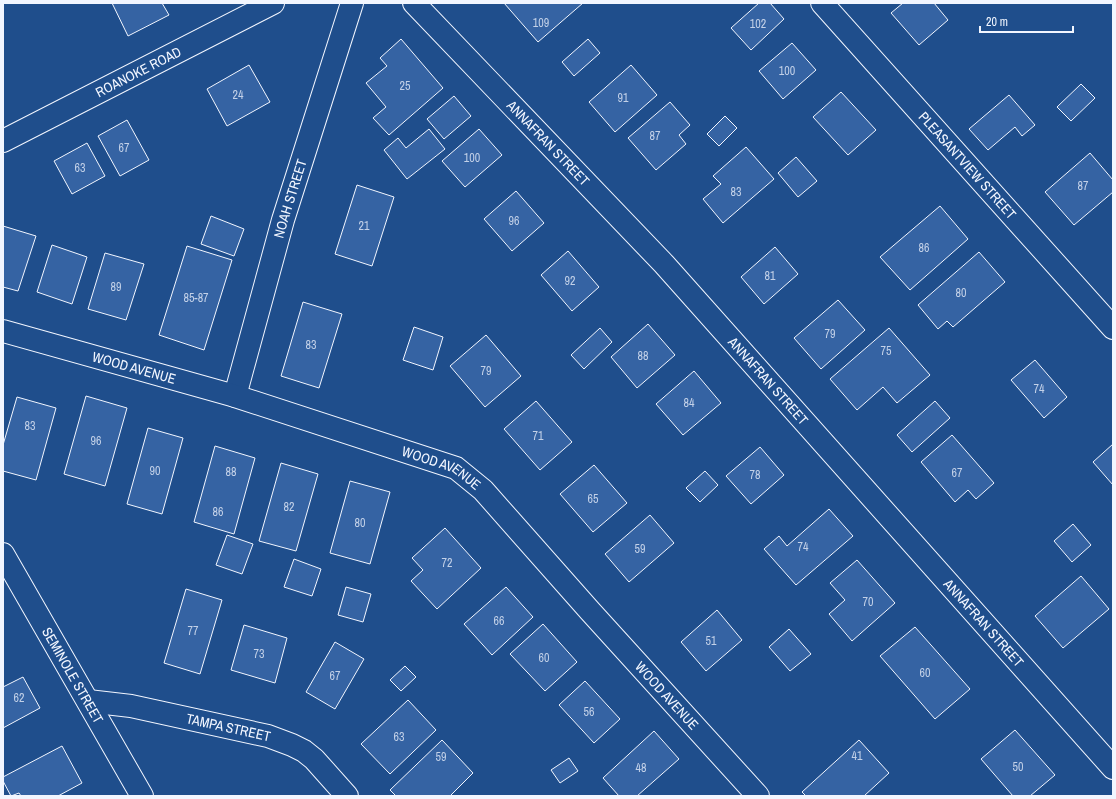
<svg xmlns="http://www.w3.org/2000/svg" width="1116" height="799" font-family="'Archivo Narrow',sans-serif">
  <style>
    .building { fill: #3563a3; stroke: #f2f6ff }
    .lines { fill: none; stroke-linecap: round; stroke-linejoin: round }
    .minor-casing { stroke: #f2f6ff; stroke-width: 24 }
    .secondary-casing { stroke: #f2f6ff; stroke-width: 24 }
    .minor { stroke: #1f4e8c; stroke-width: 22 }
    .secondary { stroke: #1f4e8c; stroke-width: 22 }
    .labels { text-anchor: middle; dominant-baseline: central; stroke-width: 3; stroke-linejoin: round; paint-order: stroke }
    .number-label { font-size: 12px; fill: #c3d1e8 }
    .street-label { font-size: 14px; fill: #f2f6ff; stroke: #1f4e8c }
  </style>
  <rect width="100%" height="100%" fill="#1f4e8c"/>
  <g class="building">
    <polygon points="112,3 162,3 169,15 128,36"/>
    <polygon points="504,3 583,3 538,42"/>
    <polygon points="759,3 770,3 784,19 751,50 731,28"/>
    <polygon points="903,3 934,3 948,20 919,45 891,13"/>
    <polygon points="401,39 443,88 389,135 373,118 386,107 366,83 387,66 380,58"/>
    <polygon points="588,39 600,53 574,76 562,62"/>
    <polygon points="792,43 816,70 783,99 759,71"/>
    <polygon points="249,65 270,102 227,126 207,89"/>
    <polygon points="631,65 657,95 615,132 589,102"/>
    <polygon points="1081,84 1095,98 1071,121 1057,107"/>
    <polygon points="841,92 876,130 848,155 813,117"/>
    <polygon points="1009,95 1035,125 1022,136 1015,127 988,150 969,129"/>
    <polygon points="454,96 471,116 444,139 427,119"/>
    <polygon points="670,102 690,125 679,135 686,144 656,170 628,138"/>
    <polygon points="725,116 737,128 719,146 707,134"/>
    <polygon points="127,120 149,160 120,176 98,136"/>
    <polygon points="429,129 445,149 407,179 384,150 398,138 406,148"/>
    <polygon points="479,129 502,155 465,187 442,161"/>
    <polygon points="87,143 105,176 72,194 54,161"/>
    <polygon points="746,147 774,179 723,223 703,199 721,184 713,176"/>
    <polygon points="1090,153 1113,180 1113,192 1074,225 1045,192"/>
    <polygon points="796,157 817,181 798,197 778,173"/>
    <polygon points="357,185 394,197 372,266 335,254"/>
    <polygon points="516,191 544,223 512,251 484,219"/>
    <polygon points="940,206 968,239 910,290 880,257"/>
    <polygon points="211,216 244,229 234,256 201,244"/>
    <polygon points="3,226 36,236 18,291 3,287"/>
    <polygon points="52,245 87,257 72,304 37,292"/>
    <polygon points="187,246 232,260 204,350 159,335"/>
    <polygon points="775,247 798,274 764,304 741,277"/>
    <polygon points="568,251 599,287 572,311 541,275"/>
    <polygon points="979,252 1005,282 953,327 947,321 938,329 918,305"/>
    <polygon points="105,253 144,264 126,320 88,309"/>
    <polygon points="838,300 865,330 821,369 794,338"/>
    <polygon points="303,302 342,314 319,388 281,376"/>
    <polygon points="648,324 675,355 637,388 611,357"/>
    <polygon points="414,327 443,337 433,370 403,360"/>
    <polygon points="600,328 612,342 584,369 571,355"/>
    <polygon points="889,328 930,375 897,403 883,387 857,410 830,379"/>
    <polygon points="486,335 521,376 485,407 450,366"/>
    <polygon points="1035,360 1067,397 1044,418 1011,380"/>
    <polygon points="694,371 721,403 683,435 656,404"/>
    <polygon points="86,396 127,408 105,486 64,474"/>
    <polygon points="17,397 56,408 36,480 3,471 3,445"/>
    <polygon points="536,401 572,442 540,470 504,429"/>
    <polygon points="935,401 950,418 912,452 897,435"/>
    <polygon points="148,428 183,438 162,514 127,504"/>
    <polygon points="952,435 994,483 976,499 968,490 955,502 921,462"/>
    <polygon points="1113,444 1113,485 1093,462"/>
    <polygon points="215,446 255,458 234,534 194,522"/>
    <polygon points="760,447 784,475 751,504 726,476"/>
    <polygon points="281,463 318,474 296,551 259,541"/>
    <polygon points="594,465 627,503 593,532 560,494"/>
    <polygon points="705,471 718,485 700,502 686,488"/>
    <polygon points="350,481 390,492 370,564 330,553"/>
    <polygon points="829,509 853,536 796,585 764,549 779,536 787,546"/>
    <polygon points="650,515 674,543 629,582 605,554"/>
    <polygon points="1073,524 1091,545 1072,562 1054,541"/>
    <polygon points="445,528 481,568 437,609 411,581 423,570 412,558"/>
    <polygon points="227,535 253,544 242,574 216,565"/>
    <polygon points="294,559 321,569 312,596 284,587"/>
    <polygon points="857,560 895,603 852,641 829,614 845,600 830,583"/>
    <polygon points="1081,576 1109,609 1063,648 1035,616"/>
    <polygon points="346,587 371,594 363,622 338,615"/>
    <polygon points="506,587 533,617 492,655 464,624"/>
    <polygon points="186,589 222,600 200,674 164,663"/>
    <polygon points="717,610 742,640 706,671 681,642"/>
    <polygon points="543,624 577,662 545,691 510,654"/>
    <polygon points="244,625 287,638 275,683 231,670"/>
    <polygon points="915,627 970,689 935,719 880,656"/>
    <polygon points="789,629 811,654 790,671 769,647"/>
    <polygon points="335,642 364,659 335,709 306,692"/>
    <polygon points="405,666 416,677 401,691 390,680"/>
    <polygon points="23,677 40,708 3,728 3,687"/>
    <polygon points="585,681 620,719 594,743 559,705"/>
    <polygon points="408,700 436,730 390,774 361,744"/>
    <polygon points="1015,730 1055,775 1030,796 1013,796 981,759"/>
    <polygon points="654,731 679,759 637,796 619,796 603,778"/>
    <polygon points="442,740 473,773 450,796 396,796 390,790"/>
    <polygon points="859,740 889,773 864,796 806,796 802,792"/>
    <polygon points="62,746 82,783 58,796 21,796 19,793 11,796 3,781 3,777"/>
    <polygon points="569,758 578,771 560,783 551,770"/>
  </g>
  <g class="lines">
    <defs>
      <g id="minor">
        <path id="s1" d="M414 3 664 264 1113 768"/>
        <path id="s2" d="M822 3 1113 328"/>
        <path id="s3" d="M3 141 273 3"/>
        <path id="s4" d="M235 396 283 220 352 3"/>
        <path id="s5" d="M3 554 142 796"/>
        <path id="s6" d="M88 701 131 706 268 736 292 745 304 751 314 759 347 796"/>
      </g>
      <g id="secondary">
        <path id="s7" d="M3 331 235 396 456 468 483 490 590 611 758 796"/>
      </g>
    </defs>
    <use href="#minor" class="minor-casing"/>
    <use href="#secondary" class="secondary-casing"/>
    <use href="#minor" class="minor"/>
    <use href="#secondary" class="secondary"/>
  </g>
  <g class="labels">
    <g class="number-label">
      <text x="541" y="23">109</text>
      <text x="758" y="24">102</text>
      <text x="787" y="71">100</text>
      <text x="405" y="86">25</text>
      <text x="238" y="95">24</text>
      <text x="623" y="98">91</text>
      <text x="655" y="136">87</text>
      <text x="124" y="148">67</text>
      <text x="472" y="158">100</text>
      <text x="80" y="168">63</text>
      <text x="1083" y="186">87</text>
      <text x="736" y="192">83</text>
      <text x="514" y="221">96</text>
      <text x="364" y="226">21</text>
      <text x="924" y="248">86</text>
      <text x="770" y="276">81</text>
      <text x="570" y="281">92</text>
      <text x="116" y="287">89</text>
      <text x="961" y="293">80</text>
      <text x="196" y="298">85-87</text>
      <text x="830" y="334">79</text>
      <text x="311" y="345">83</text>
      <text x="886" y="351">75</text>
      <text x="643" y="356">88</text>
      <text x="486" y="371">79</text>
      <text x="1039" y="389">74</text>
      <text x="689" y="403">84</text>
      <text x="30" y="426">83</text>
      <text x="538" y="436">71</text>
      <text x="96" y="441">96</text>
      <text x="155" y="471">90</text>
      <text x="231" y="472">88</text>
      <text x="957" y="473">67</text>
      <text x="755" y="475">78</text>
      <text x="593" y="499">65</text>
      <text x="289" y="507">82</text>
      <text x="218" y="512">86</text>
      <text x="360" y="523">80</text>
      <text x="803" y="547">74</text>
      <text x="640" y="549">59</text>
      <text x="447" y="563">72</text>
      <text x="868" y="602">70</text>
      <text x="499" y="621">66</text>
      <text x="193" y="631">77</text>
      <text x="711" y="641">51</text>
      <text x="259" y="654">73</text>
      <text x="544" y="658">60</text>
      <text x="925" y="673">60</text>
      <text x="335" y="676">67</text>
      <text x="19" y="698">62</text>
      <text x="589" y="712">56</text>
      <text x="399" y="737">63</text>
      <text x="857" y="756">41</text>
      <text x="441" y="757">59</text>
      <text x="1018" y="767">50</text>
      <text x="641" y="768">48</text>
    </g>
    <g class="street-label">
      <text stroke="none"><textPath href="#s3" startOffset="152">ROANOKE ROAD</textPath></text>
      <text stroke="none"><textPath href="#s1" startOffset="194">ANNAFRAN STREET</textPath></text>
      <text stroke="none"><textPath href="#s2" startOffset="218">PLEASANTVIEW STREET</textPath></text>
      <text stroke="none"><textPath href="#s4" startOffset="205">NOAH STREET</textPath></text>
      <text stroke="none"><textPath href="#s7" startOffset="136">WOOD AVENUE</textPath></text>
      <text stroke="none"><textPath href="#s1" startOffset="518">ANNAFRAN STREET</textPath></text>
      <text stroke="none"><textPath href="#s7" startOffset="460">WOOD AVENUE</textPath></text>
      <text stroke="none"><textPath href="#s1" startOffset="842">ANNAFRAN STREET</textPath></text>
      <text stroke="none"><textPath href="#s5" startOffset="140">SEMINOLE STREET</textPath></text>
      <text stroke="none"><textPath href="#s7" startOffset="784">WOOD AVENUE</textPath></text>
      <text stroke="none"><textPath href="#s6" startOffset="143">TAMPA STREET</textPath></text>
    </g>
  </g>
  <rect width="1116" height="799" fill="none" stroke="#f2f6ff" stroke-width="8"/>
  <path d="M980 26v6h93v-6" fill="none" stroke="#f2f6ff" stroke-width="2"/>
  <text x="986" y="26" font-size="12" fill="#f2f6ff" stroke="#1f4e8c" stroke-width="3" paint-order="stroke">20 m</text>
</svg>
